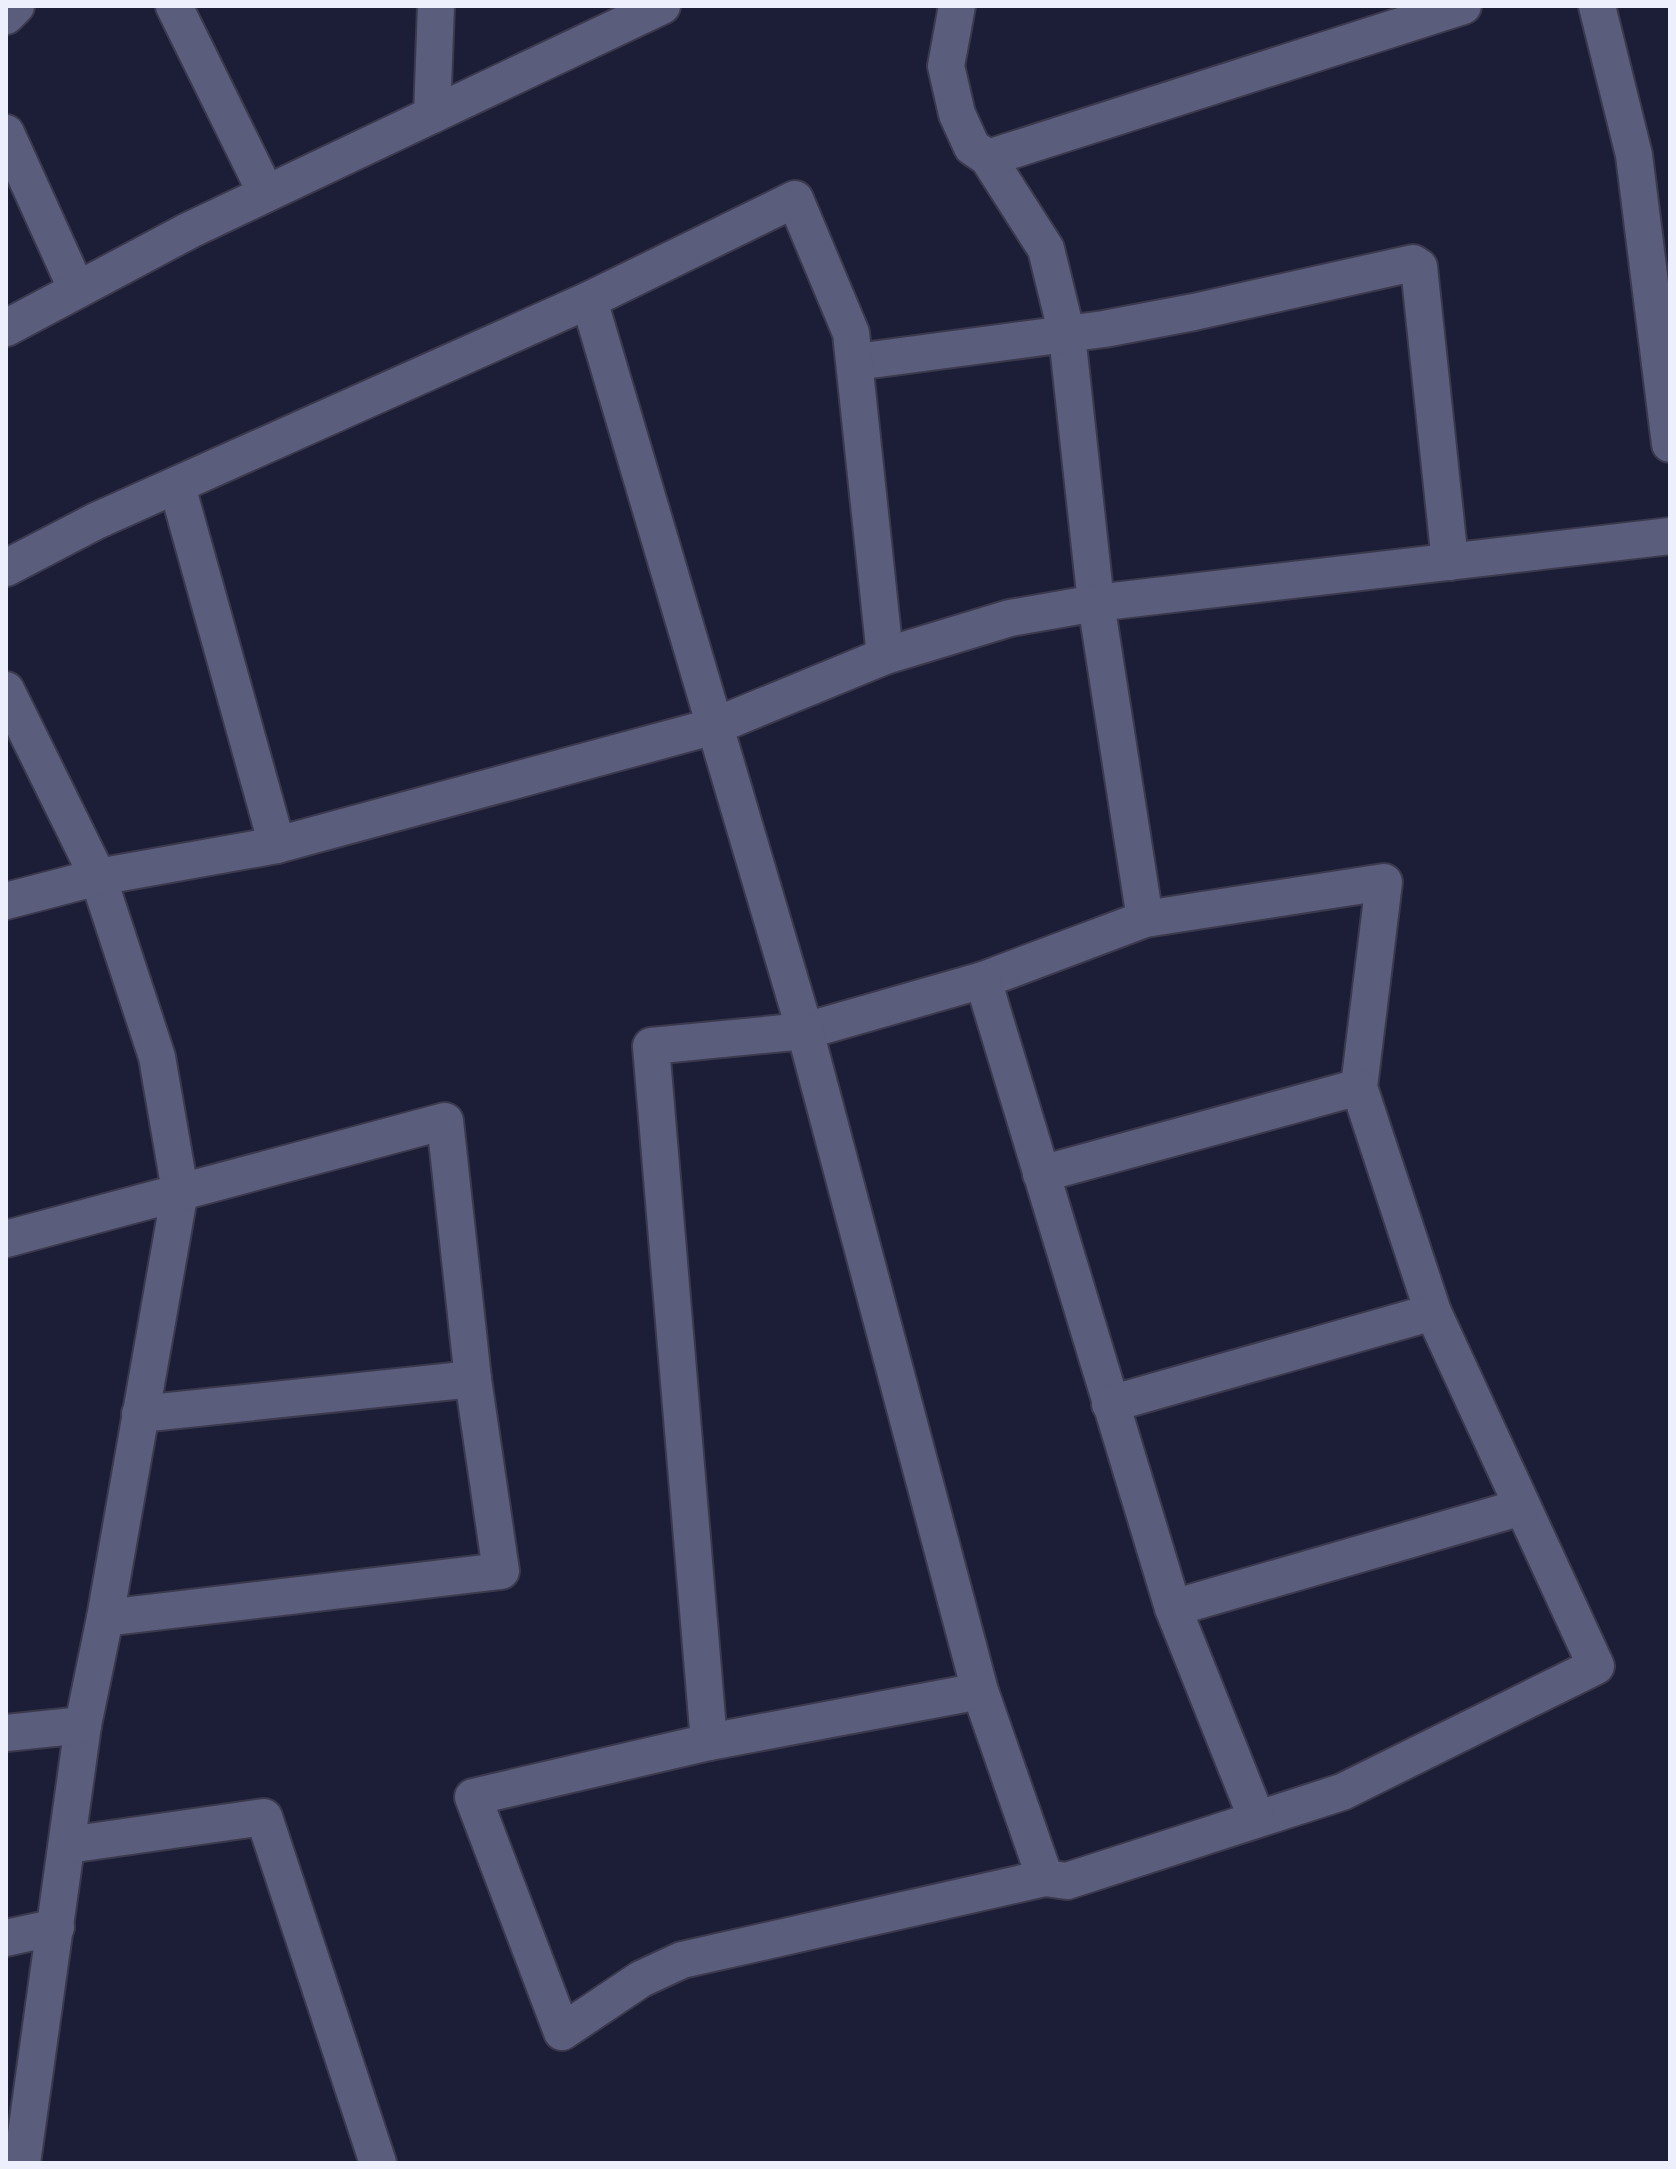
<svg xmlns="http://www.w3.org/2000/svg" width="1676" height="2169" font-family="'Noto Sans',sans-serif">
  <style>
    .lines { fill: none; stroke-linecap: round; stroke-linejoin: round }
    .minor-casing { stroke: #3a394e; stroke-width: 40 }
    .minor { stroke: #5b5d7c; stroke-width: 36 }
  </style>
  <rect width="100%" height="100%" fill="#1c1d36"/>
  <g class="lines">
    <defs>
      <g id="minor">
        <polyline points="174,6 266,193"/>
        <polyline points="957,6 946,66 957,114 972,147 988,158 1046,249 1067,335 1096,603 1145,919"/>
        <polyline points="1597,6 1634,155 1670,444"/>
        <polyline points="6,16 16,6"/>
        <polyline points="432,115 662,6"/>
        <polyline points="6,133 77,290"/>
        <polyline points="988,158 1463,6"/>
        <polyline points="589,300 805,1031 983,980 1145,919 1384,882 1359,1087 1433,1312 1596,1666 1342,1792 1067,1881 1045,1878"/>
        <polyline points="6,328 190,230 432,115 436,6"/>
        <polyline points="856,362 1104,329 1194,312 1413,263 1419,267 1450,562"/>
        <polyline points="177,486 277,845"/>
        <polyline points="6,568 96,521 589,300 795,199 851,333 885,656"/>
        <polyline points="6,690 98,877 157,1057 180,1191 105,1618 83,1725 22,2163"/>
        <polyline points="6,901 98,877 277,845 715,726 885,656 1010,618 1096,603 1670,536"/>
        <polyline points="983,980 1173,1608 1257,1819"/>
        <polygon points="805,1031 980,1691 1045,1878 682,1960 641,1979 562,2032 473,1797 709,1742 651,1046"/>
        <polyline points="1041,1174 1359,1087"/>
        <polyline points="6,1239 445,1121 473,1379 501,1571 105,1618"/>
        <polyline points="1110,1404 1433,1312"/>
        <polyline points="140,1414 473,1379"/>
        <polyline points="1173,1608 1522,1507"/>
        <polyline points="6,1733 83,1725"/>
        <polyline points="709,1742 980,1691"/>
        <polyline points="68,1845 264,1817 378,2163"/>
        <polyline points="6,1938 56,1927"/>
      </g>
    </defs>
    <use href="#minor" class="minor-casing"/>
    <use href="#minor" class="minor"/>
  </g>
  <rect width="1676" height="2169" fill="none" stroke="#edeffd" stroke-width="16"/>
</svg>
